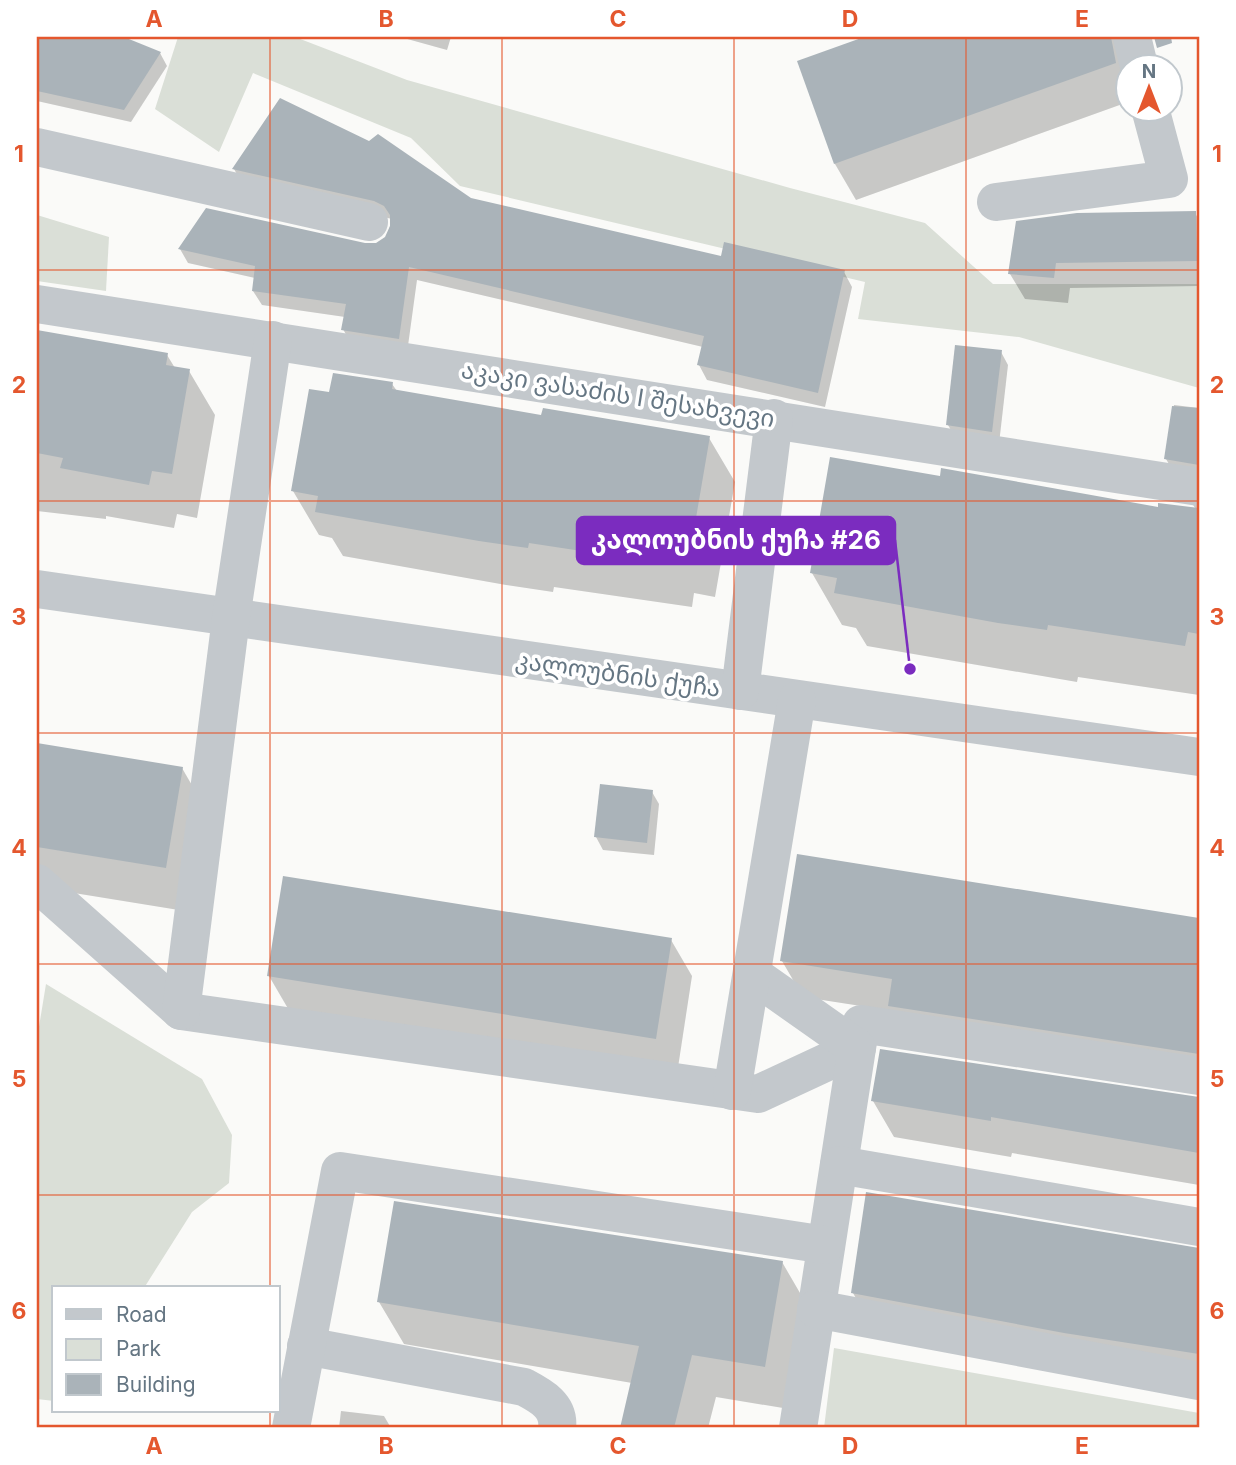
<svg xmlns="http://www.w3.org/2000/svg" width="1236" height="1465" font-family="Inter,'Noto Sans Georgian',sans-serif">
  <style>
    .green { fill: #dadfd7 }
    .shadow { fill: #0003 }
    .building { fill: #aab3b9 }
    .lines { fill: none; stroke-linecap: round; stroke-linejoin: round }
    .minor { stroke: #c3c8cc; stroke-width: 38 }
    .grid { fill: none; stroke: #e4572e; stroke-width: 2; stroke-opacity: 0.55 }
    .labels { text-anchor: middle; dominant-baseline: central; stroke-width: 7; stroke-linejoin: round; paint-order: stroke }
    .street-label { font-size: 24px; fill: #657683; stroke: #fff }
    .leader { fill: none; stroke: #7b2cbf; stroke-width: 2.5 }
    .callout-dot { fill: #7b2cbf; stroke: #fff; stroke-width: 2.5 }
    .callout { fill: #7b2cbf; stroke: #7b2cbf; stroke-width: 2.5 }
    .callout-label { font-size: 26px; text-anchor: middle; font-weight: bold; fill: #fff }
    .neatline { fill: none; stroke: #e4572e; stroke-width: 2.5 }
    .grid-label { font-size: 23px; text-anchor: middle; font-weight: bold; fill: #e4572e }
  </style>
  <rect width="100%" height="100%" fill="#fafaf8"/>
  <g class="green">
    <polygon points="178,37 295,37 407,80 790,188 925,223 993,284 1199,284 1199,388 1019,337 858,319 865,282 460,186 411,138 253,73 219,152 155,109"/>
    <polygon points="37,215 109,237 106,291 37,281"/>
    <polygon points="46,984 202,1079 232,1135 229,1183 192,1212 144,1288 54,1288 54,1401 37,1399 37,1039"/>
    <polygon points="834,1348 1199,1413 1199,1428 824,1428"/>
  </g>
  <g class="shadow">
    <polygon points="37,37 119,37 160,53 167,66 131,122 37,101"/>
    <polygon points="400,37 451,37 447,50"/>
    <polygon points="869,37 1116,37 1128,68 1128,102 856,200 835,164 799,62"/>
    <polygon points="234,169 470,199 723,258 844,272 852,287 825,407 707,380 699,365 703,347 417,280 407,353 351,344 343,329 345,317 262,305 253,291 255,278 188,263 180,249 377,244 387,237 392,219 242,183"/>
    <polygon points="1195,213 1199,220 1199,286 1070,288 1068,303 1025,299 1010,274"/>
    <polygon points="37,332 167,355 175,368 189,371 215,415 197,518 177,514 174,528 106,516 106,519 37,511"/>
    <polygon points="1001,352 1008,365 999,444 955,437 948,425"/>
    <polygon points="392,384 397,391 543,417 709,438 735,482 715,597 694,593 692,607 554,587 553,592 506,585 343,556 332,538 319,535 293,491 331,394"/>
    <polygon points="1174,405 1199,408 1199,695 1078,677 1077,682 867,646 856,628 842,625 812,573 941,478 1159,509 1195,508 1166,459"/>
    <polygon points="37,745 182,768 208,813 191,912 37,887"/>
    <polygon points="652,792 659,804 654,855 603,850 596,837"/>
    <polygon points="799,856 1199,919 1199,1086 893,1011 803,997 782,961"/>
    <polygon points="671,940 692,976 677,1074 290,1012 269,976"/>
    <polygon points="1199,1099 1199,1185 1012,1153 1011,1157 894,1137 873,1101"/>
    <polygon points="1195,1250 1199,1250 1199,1394 878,1337 853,1293"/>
    <polygon points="782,1262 807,1305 789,1409 716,1397 708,1428 622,1428 632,1383 404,1344 379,1302"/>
    <polygon points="341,1411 384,1416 391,1428 339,1428"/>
  </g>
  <g class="building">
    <polygon points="37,37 124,37 161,52 124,110 37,91"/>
    <polygon points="864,37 1111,37 1116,63 834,164 797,61"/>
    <polygon points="1154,37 1171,37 1172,43 1157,48"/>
    <polygon points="280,98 369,141 378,134 471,198 721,256 724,242 845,270 818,393 697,365 704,336 409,267 399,339 341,330 346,304 252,291 255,266 178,249 206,208 365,243 376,243 385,237 390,226 390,215 384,206 374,201 232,169"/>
    <polygon points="1196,211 1197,261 1056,263 1054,278 1008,274 1016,221 1077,213"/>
    <polygon points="37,330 168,353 166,365 190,369 172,474 152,471 149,485 60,468 63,458 37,453"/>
    <polygon points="955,345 1002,350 992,432 946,425"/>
    <polygon points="333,373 393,382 392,389 541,415 543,408 710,436 690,553 669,550 667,564 529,543 528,548 479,541 315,512 318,496 291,491 309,389 329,392"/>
    <polygon points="1172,406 1199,408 1199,465 1164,459"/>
    <polygon points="830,457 940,476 941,468 1158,507 1158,503 1199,508 1199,634 1188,632 1185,646 1048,625 1047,630 998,623 834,593 837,578 810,573"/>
    <polygon points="37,743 183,767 166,868 37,847"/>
    <polygon points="600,784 653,790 647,843 594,837"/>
    <polygon points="797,854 1199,918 1199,1054 888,1006 892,979 780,961"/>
    <polygon points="283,876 672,938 656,1039 267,976"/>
    <polygon points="880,1049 1199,1097 1199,1153 991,1117 991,1121 871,1101"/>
    <polygon points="866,1192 1199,1248 1199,1354 1064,1333 851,1293"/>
    <polygon points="394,1201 783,1261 765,1367 692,1355 674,1428 620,1428 639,1346 377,1302"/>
  </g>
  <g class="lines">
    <g class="minor">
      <polyline points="1132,37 1139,66"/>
      <polyline points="37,147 369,222"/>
      <polyline points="996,202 1169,179 1150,108"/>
      <polyline points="37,304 1199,487"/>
      <polyline points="37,589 1199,757"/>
      <polyline points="740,691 774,418"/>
      <polyline points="37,883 181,1011 758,1094 857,1048 861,1024 1199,1076"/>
      <polyline points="752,974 857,1048 798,1428"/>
      <polyline points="181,1011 231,618 273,340"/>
      <polyline points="732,1091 797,700"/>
      <polyline points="839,1165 1199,1227"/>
      <polyline points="816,1309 1199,1381"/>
      <path d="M306 1346 524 1387C541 1396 560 1406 557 1428"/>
      <polyline points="291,1428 340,1171 826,1245"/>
    </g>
  </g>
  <path class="grid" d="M270 37V1288M502 37V1428M734 37V1428M966 37V1428M37 270H1199M37 501H1199M37 733H1199M37 964H1199M37 1195H1199M270 1411V1428"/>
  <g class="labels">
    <g class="street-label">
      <text transform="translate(618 394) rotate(9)">აკაკი ვასაძის I შესახვევი</text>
      <text transform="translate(618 674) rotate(8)">კალოუბნის ქუჩა</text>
    </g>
  </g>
  <path class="leader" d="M910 669L895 540"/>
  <circle class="callout-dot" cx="910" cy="669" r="7"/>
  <rect class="callout" x="577" y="517" width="318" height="47" rx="7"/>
  <g class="callout-label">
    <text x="736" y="549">კალოუბნის ქუჩა #26</text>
  </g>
  <rect width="1236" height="1465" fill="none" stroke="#ffffff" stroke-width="77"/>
  <rect x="52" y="1286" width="228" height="126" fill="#ffffff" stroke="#c1c8cd" stroke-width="2"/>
  <rect x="66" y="1309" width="35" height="10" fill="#c3c8cc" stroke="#c1c8cd" stroke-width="2"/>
  <text x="116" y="1322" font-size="21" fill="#657683">Road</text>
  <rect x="66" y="1339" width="35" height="21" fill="#dadfd7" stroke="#c1c8cd" stroke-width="2"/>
  <text x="116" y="1356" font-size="21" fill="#657683">Park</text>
  <rect x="66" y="1374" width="35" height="21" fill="#aab3b9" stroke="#c1c8cd" stroke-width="2"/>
  <text x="116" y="1392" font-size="21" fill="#657683">Building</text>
  <g transform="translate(1149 88)"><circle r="33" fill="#ffffff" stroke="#c1c8cd" stroke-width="2"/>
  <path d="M0-5L12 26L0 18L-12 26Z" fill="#e4572e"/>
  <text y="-10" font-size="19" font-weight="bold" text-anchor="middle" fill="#657683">N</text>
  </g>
  <rect x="38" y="38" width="1160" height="1388" class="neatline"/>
  <g class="grid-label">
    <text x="154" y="27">A</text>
    <text x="386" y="27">B</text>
    <text x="618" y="27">C</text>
    <text x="850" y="27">D</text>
    <text x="1082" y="27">E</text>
    <text x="19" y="162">1</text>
    <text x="1217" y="162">1</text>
    <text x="19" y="393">2</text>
    <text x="1217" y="393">2</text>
    <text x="19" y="625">3</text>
    <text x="1217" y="625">3</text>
    <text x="19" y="856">4</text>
    <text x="1217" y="856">4</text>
    <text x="19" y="1087">5</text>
    <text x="1217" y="1087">5</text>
    <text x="19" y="1319">6</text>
    <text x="1217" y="1319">6</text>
    <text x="154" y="1454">A</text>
    <text x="386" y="1454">B</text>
    <text x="618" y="1454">C</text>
    <text x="850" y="1454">D</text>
    <text x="1082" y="1454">E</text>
  </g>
</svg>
